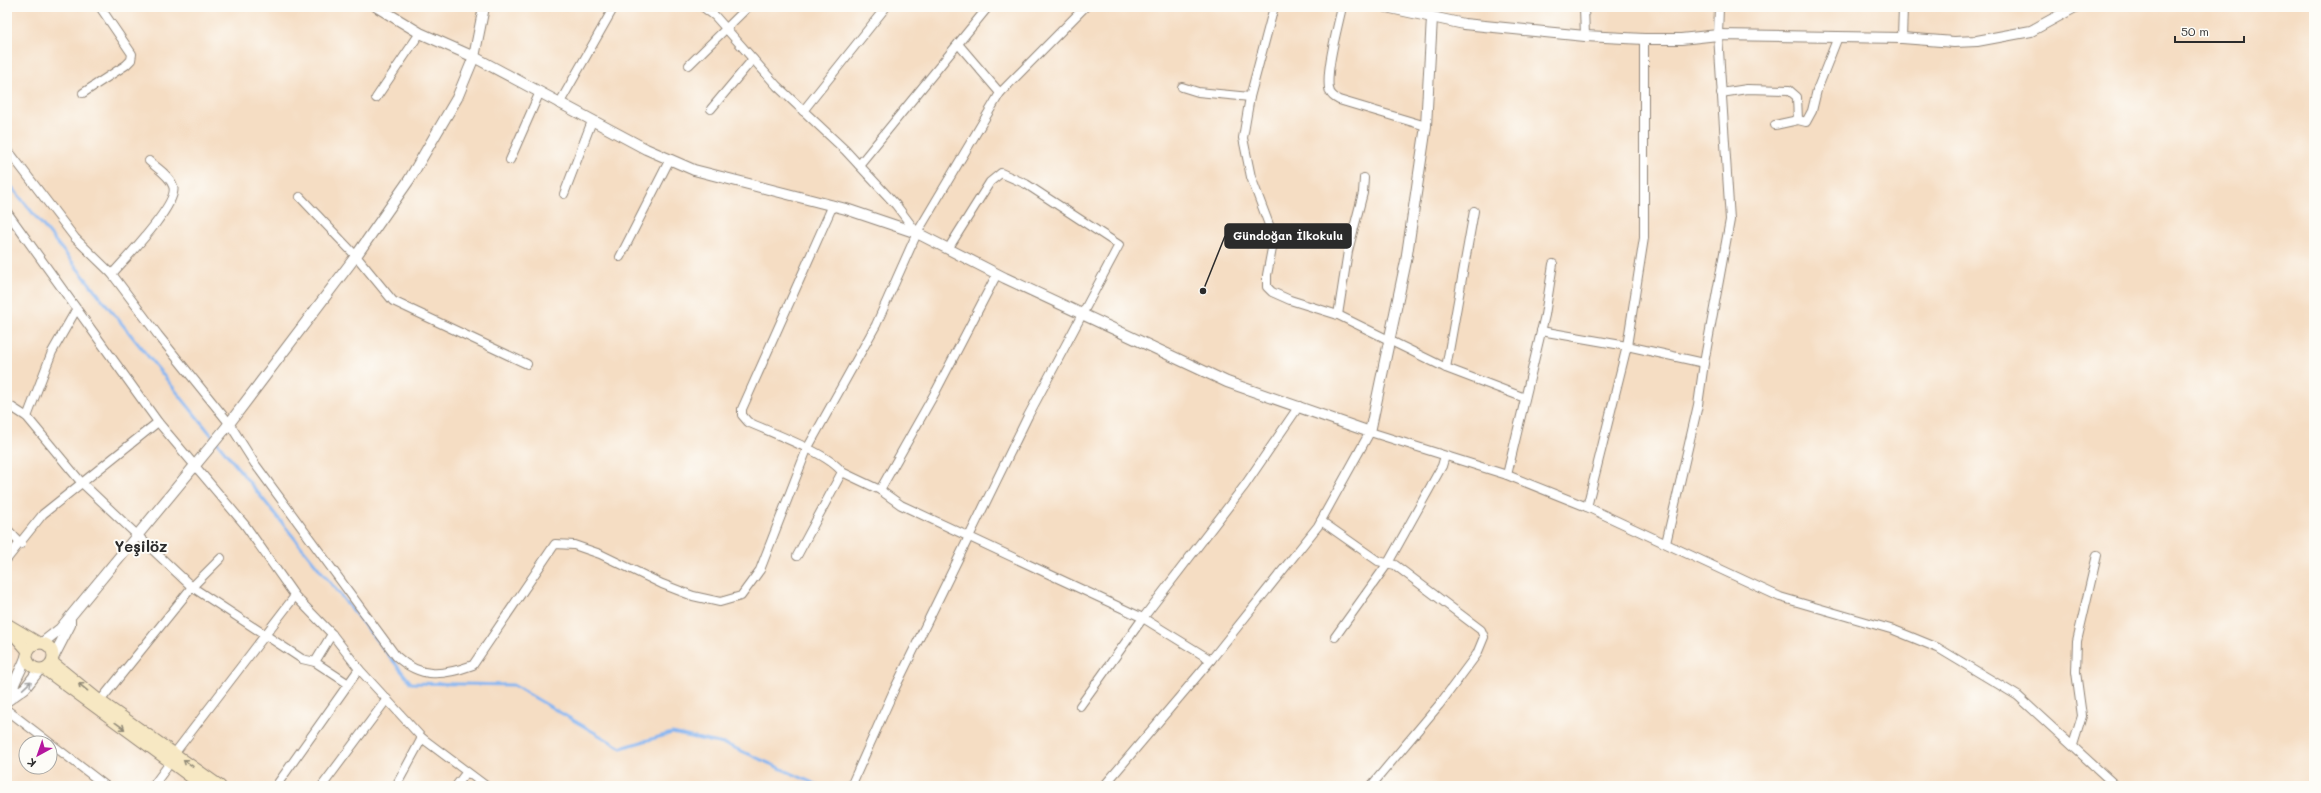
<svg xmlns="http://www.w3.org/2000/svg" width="2321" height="793" font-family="Mali,sans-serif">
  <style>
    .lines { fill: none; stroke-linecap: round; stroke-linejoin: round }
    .stream { stroke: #86b6f2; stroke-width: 3 }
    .minor-casing { stroke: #908477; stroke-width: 10 }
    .tertiary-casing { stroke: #908477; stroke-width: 12 }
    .secondary-casing { stroke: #908477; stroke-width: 13 }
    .minor { stroke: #fff; stroke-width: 8 }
    .tertiary { stroke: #fff; stroke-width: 10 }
    .secondary { stroke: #f7e8c3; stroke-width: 11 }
    .oneway { stroke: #a0a0a0 }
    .oneway2 { stroke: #918a77 }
    .labels { text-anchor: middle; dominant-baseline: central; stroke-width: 4; stroke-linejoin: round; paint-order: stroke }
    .district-label { font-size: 15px; font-weight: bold; fill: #2b2b2b; stroke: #fdfcf7 }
    .leader { fill: none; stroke: #2b2b2b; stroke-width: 1.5 }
    .callout-dot { fill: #2b2b2b; stroke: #fdfcf7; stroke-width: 1.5 }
    .callout { fill: #2b2b2b; stroke: #2b2b2b; stroke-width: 1.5 }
    .callout-label { font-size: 12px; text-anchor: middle; font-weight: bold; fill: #fff }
  </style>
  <rect width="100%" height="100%" fill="#fdfcf7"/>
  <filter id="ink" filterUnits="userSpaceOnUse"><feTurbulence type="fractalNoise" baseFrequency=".025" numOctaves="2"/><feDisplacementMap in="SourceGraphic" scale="8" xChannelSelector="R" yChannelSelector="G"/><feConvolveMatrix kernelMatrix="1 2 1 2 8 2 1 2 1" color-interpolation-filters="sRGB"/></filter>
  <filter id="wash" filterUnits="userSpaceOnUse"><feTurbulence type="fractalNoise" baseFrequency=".012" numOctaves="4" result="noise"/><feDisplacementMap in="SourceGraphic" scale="16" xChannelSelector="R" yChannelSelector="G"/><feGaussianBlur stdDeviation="0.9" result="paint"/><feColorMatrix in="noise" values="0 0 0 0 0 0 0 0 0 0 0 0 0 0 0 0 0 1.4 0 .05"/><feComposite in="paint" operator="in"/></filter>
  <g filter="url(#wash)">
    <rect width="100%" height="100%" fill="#f5ddc3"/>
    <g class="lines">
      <polyline class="stream" points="7,181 411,683 513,685 621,748 672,733 728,745 820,786"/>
    </g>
  </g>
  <g filter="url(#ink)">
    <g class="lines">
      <defs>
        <g id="minor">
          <polyline points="703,7 715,16 777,86 845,150 896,205 917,233"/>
          <polyline points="1274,7 1250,97 1243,138 1251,177 1274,238 1267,275 1267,287 1272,292 1290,300 1338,315 1446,368 1525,398"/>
          <path d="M1342 7C1338 26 1324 76 1330 92 1332 96 1335 98 1339 100L1426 126"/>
          <polyline points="1584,7 1585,36"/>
          <polyline points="1902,38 1903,7"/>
          <polyline points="959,45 1000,93"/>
          <polyline points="689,65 748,7"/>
          <polyline points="1182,87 1198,92 1250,97"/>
          <polyline points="83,93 126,65 131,60 132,54 100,7"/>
          <polyline points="1721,93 1747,89 1789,90 1797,97 1798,120"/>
          <polyline points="376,98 420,33"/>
          <polyline points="559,104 614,7"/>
          <polyline points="711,109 753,59"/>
          <polyline points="803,111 886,7"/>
          <polyline points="1775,125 1798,120 1806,122 1812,111 1817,90 1838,37"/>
          <polyline points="7,149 75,238 112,274"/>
          <polyline points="510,160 539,94"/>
          <path d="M149 161C157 168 170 176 173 186 180 203 125 259 112 274L158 335 229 423 255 464 396 656C421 679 443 676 473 665L555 544 574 545 600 554 662 584 693 596 720 602 741 596 760 570 807 449 876 325 917 233 1000 93 1085 7"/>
          <polyline points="859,165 988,7"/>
          <polyline points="564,194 592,121"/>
          <polyline points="300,197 356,256 393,301 527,364"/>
          <path d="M833 205 742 409V415L748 422C772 433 828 453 842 472L880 490 901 505 1143 618 1211 660"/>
          <polyline points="7,212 158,422 245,525 295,596 332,634 359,669 422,738 486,786"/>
          <polyline points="620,257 670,159"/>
          <polyline points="1338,315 1348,251 1363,193 1364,178"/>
          <polyline points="1541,331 1627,346 1704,363"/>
          <polyline points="1446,368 1474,211"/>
          <polyline points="7,404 27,417 81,482 192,587 302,659 315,662 347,683"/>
          <polyline points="27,417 52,352 76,310"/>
          <polyline points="1507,475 1545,315 1553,264"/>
          <polyline points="880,490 936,391 997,274"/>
          <polyline points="1587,507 1627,346 1644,238 1644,39"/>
          <polyline points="1321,521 1378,561 1395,565 1481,630 1484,637 1477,654 1439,705 1371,786"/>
          <polyline points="7,529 21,544"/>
          <polyline points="1666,543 1698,405 1704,363 1730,220 1718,35 1719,7"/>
          <polyline points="797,556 842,472"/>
          <polyline points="7,559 43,514 158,422"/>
          <polyline points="1335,637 1388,563 1442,466 1445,456"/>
          <polyline points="315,662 332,634"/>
          <polyline points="100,701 192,587 221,558"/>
          <polyline points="1080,706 1143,618 1245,485 1299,406"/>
          <polyline points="7,710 106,786"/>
          <polyline points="2073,745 2082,716 2076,672 2077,641 2097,555"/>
          <polyline points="174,754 295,596"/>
          <polyline points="153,786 170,763"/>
          <polyline points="276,786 359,669"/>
          <polyline points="322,786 387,699"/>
          <polyline points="396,786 422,738"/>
          <polyline points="456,786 466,773"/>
          <polyline points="851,786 895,688 1028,416 1119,245 1026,184 1001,173 990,182 948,249"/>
          <polyline points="1104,786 1211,660 1318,526 1370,432 1507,475 1587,507 1780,597 1894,630 1938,648 2018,696 2116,786"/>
        </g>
        <g id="tertiary">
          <polyline points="377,7 420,33 474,57 646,149 694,170 846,209 917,233 1005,278 1227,382 1370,432 1406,261 1426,126 1432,18"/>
          <polyline points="1386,7 1464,24 1585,36 1644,39 1681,39 1718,35 1902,38 1954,42 1977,41 2031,31 2075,7"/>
          <polyline points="42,643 60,629 225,429 356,256 409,180 457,98 474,57 484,7"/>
          <polyline points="54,656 70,625 70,620"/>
          <path d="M10 698C12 682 23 669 27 654"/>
          <polyline points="7,701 25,688 40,669"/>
        </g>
        <g id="secondary">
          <polyline points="7,624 39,643"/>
          <polyline points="9,629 28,651"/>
          <circle cx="40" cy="656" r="13"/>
          <polyline points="52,662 100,701 220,786"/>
          <polyline points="44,669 203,786"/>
        </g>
      </defs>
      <use href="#minor" class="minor-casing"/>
      <use href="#tertiary" class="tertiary-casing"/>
      <use href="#secondary" class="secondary-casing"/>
      <use href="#minor" class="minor"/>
      <use href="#tertiary" class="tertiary"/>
      <use href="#secondary" class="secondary"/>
    </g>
    <defs><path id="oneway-shaft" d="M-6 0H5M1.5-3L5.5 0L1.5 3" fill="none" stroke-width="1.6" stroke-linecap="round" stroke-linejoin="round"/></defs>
    <use class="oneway" href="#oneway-shaft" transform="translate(27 685) rotate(-43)"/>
    <g class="oneway2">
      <use href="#oneway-shaft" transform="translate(83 687) rotate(-141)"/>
      <use href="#oneway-shaft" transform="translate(120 726) rotate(36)"/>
      <use href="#oneway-shaft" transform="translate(188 763) rotate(-145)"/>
    </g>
  </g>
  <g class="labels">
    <g class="district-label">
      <text x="141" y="546">Yeşilöz</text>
    </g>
  </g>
  <path class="leader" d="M1203 291L1225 236"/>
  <circle class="callout-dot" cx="1203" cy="291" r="4"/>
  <rect class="callout" x="1225" y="224" width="126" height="24" rx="4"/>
  <g class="callout-label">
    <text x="1288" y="240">Gündoğan İlkokulu</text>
  </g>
  <rect width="2321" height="793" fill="none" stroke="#fdfcf7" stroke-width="24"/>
  <g transform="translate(38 755) rotate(220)"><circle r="19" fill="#fdfcf7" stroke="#a9a8a5"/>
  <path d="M0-3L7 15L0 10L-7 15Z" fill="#b5179e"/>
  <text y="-6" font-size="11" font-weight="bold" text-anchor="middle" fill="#2b2b2b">K</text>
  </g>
  <path d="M2175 36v6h69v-6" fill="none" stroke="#2b2b2b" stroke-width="2"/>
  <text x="2181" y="36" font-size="12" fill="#2b2b2b" stroke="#fdfcf7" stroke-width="3" paint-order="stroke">50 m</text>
</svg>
